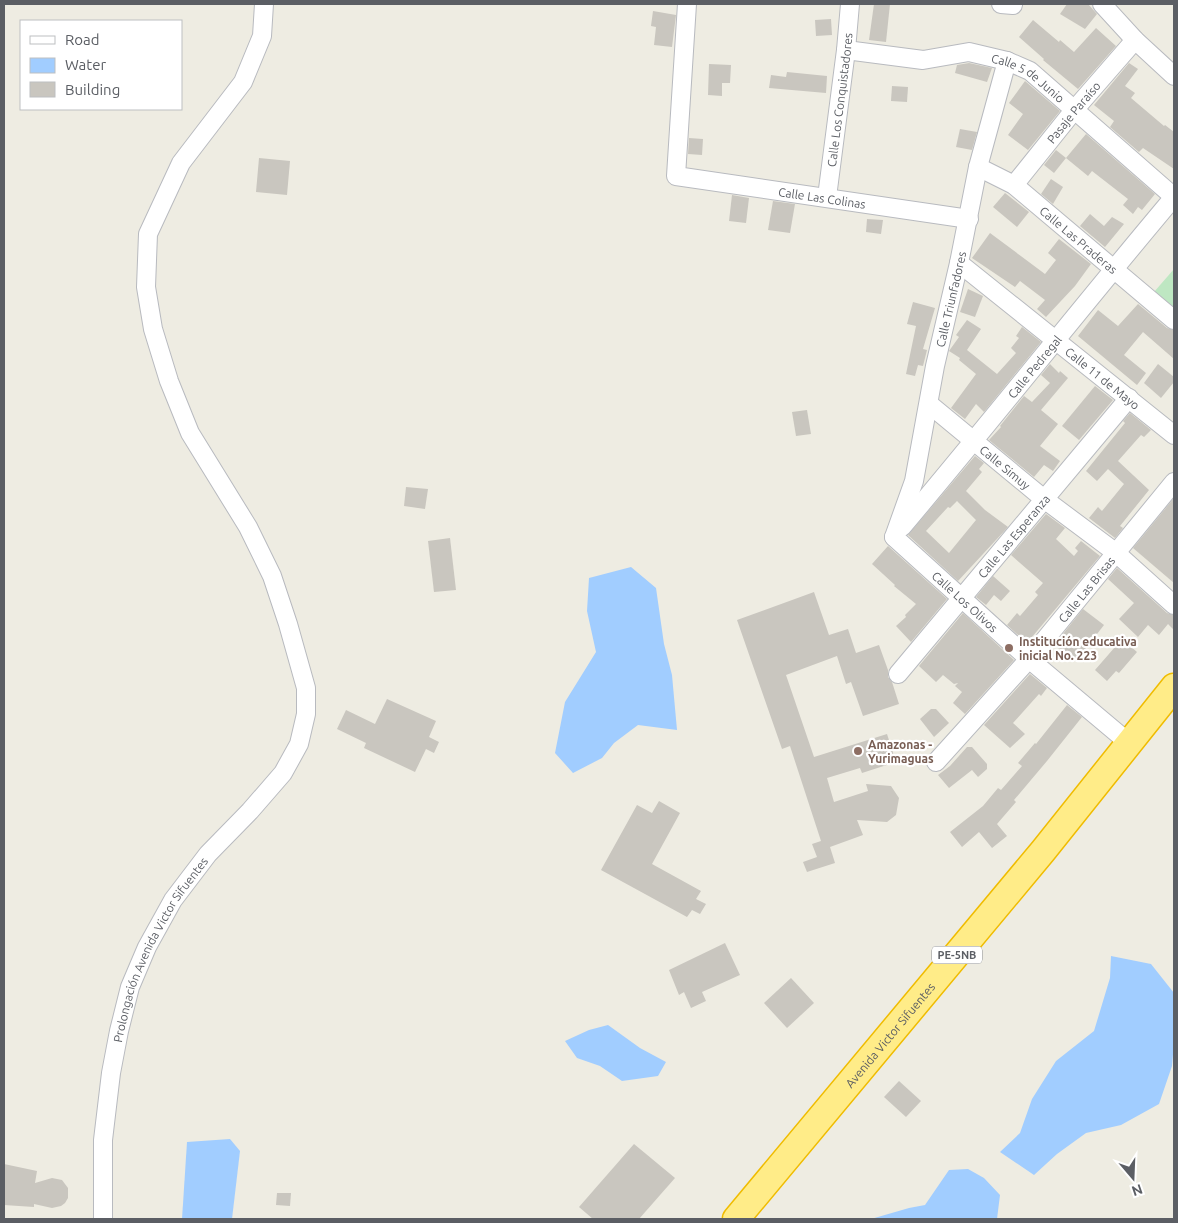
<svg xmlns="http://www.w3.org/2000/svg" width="1178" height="1223" font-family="Ubuntu,sans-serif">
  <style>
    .green { fill: #bee7c2 }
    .water { fill: #a1cdff }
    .building { fill: #c9c6bf; fill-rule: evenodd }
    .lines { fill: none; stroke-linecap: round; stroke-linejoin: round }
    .minor-casing { stroke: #b8babf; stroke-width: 20 }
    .highway-casing { stroke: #f0bc00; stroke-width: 29 }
    .minor { stroke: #fff; stroke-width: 18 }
    .highway { stroke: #ffec88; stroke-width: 26 }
    .education-dot { fill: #8d6e63; stroke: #fff; stroke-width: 2 }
    .labels { text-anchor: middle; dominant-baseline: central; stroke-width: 4.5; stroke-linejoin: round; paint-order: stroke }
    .shield { fill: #fff; stroke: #8c8e92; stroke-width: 1 }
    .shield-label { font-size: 11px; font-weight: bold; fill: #5b5e64 }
    .street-label { font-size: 12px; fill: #5b5e64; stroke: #fff }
    .education-label { font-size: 12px; font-weight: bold; fill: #785e54; stroke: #fff; text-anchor: start }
  </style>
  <rect width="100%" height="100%" fill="#eeece2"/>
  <polygon class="green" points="1174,269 1174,310 1154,292"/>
  <g class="water">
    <polygon points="631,567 656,588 664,644 672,675 677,730 638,725 614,743 602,758 573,773 555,753 565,702 596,652 587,611 589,578"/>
    <polygon points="1111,956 1151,964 1174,993 1174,1043 1172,1066 1159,1104 1121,1125 1086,1133 1057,1154 1034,1175 1000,1152 1020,1133 1032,1099 1056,1061 1094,1031 1110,978"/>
    <polygon points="608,1025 640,1048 666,1062 658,1076 622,1081 600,1066 577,1058 565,1041 589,1030"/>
    <polygon points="230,1139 240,1151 232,1219 182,1219 187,1142"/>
    <polygon points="968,1169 984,1178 1000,1195 997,1219 871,1219 909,1208 925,1205 949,1170"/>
  </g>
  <g class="building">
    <polygon points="874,4 890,4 886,42 869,40"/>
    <polygon points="1067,4 1088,4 1097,14 1085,29 1060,14"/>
    <polygon points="653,11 676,15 672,47 654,45 656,27 651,26"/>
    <polygon points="831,19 832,35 816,36 815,20"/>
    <polygon points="1033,20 1059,42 1060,40 1074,52 1096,28 1116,46 1078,89 1043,60 1044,59 1019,37"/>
    <polygon points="969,63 992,68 987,82 955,73 957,65"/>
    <polygon points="1129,63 1138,69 1125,86 1135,93 1131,98 1164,126 1165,125 1174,132 1174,169 1143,148 1139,152 1110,127 1114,121 1094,105"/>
    <polygon points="709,64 731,65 730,83 722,83 722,96 708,95"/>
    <polygon points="787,72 827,76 826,93 769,88 771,75 786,77"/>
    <polygon points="1025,81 1060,111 1028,150 1008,135 1023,114 1009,103"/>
    <polygon points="892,86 908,87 907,102 891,101"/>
    <polygon points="960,129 977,132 972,150 956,147"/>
    <polygon points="1086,134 1155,194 1142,210 1138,207 1133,214 1123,205 1128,199 1092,171 1088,176 1066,158"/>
    <polygon points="689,138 703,139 702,155 688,154"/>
    <polygon points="1056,150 1066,158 1054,173 1044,165"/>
    <polygon points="259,158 290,161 287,195 256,192"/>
    <polygon points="1051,179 1063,187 1053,204 1041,194"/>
    <polygon points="1005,193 1029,212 1017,227 993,207"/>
    <polygon points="732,195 749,198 746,223 729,221"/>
    <polygon points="773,201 795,204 790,233 768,230"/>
    <polygon points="1090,214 1104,226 1112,217 1124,224 1105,247 1080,226"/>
    <polygon points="867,219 883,220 881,234 866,232"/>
    <polygon points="990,233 1045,274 1056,260 1048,253 1059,239 1091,264 1075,286 1046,317 1037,309 1045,300 1020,281 1015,287 972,258"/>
    <polygon points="968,289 983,296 975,317 960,312"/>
    <polygon points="913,302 935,308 923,349 927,350 923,366 918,365 915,376 906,374 916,326 907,324"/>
    <polygon points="1138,304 1167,328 1174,330 1174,359 1143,332 1124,355 1146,373 1137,385 1078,336 1098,310 1118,326"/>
    <polygon points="967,320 981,329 967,350 997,374 1016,353 1011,348 1019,338 1016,336 1022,327 1041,342 984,412 976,404 965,419 951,408 976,374 959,360 960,358 949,351 959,337 956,335"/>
    <polygon points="1050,364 1059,373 1060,371 1068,378 1041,410 1058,424 1040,446 1060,461 1053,471 1044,465 1034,477 989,440 1001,427 1000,426 1024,396 1032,402 1050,383 1041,375"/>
    <polygon points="1158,364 1174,377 1174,382 1161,398 1144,383"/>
    <polygon points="1095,386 1113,400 1079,440 1062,426"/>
    <polygon points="807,410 811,434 796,436 792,412"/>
    <polygon points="1130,413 1151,430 1144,437 1141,435 1118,461 1149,490 1120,526 1123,528 1115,538 1089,518 1098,507 1102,511 1124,484 1108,469 1097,481 1086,471 1125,423 1123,421"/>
    <path d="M975 456 984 463 979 469 982 472 966 491 985 510 1008 527 958 581 908 535ZM957 501 976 520 949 553 926 531 948 507 950 508Z"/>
    <polygon points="406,487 428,489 425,509 404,506"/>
    <polygon points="1174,498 1174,583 1133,548"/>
    <polygon points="1046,514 1065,528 1056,539 1074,556 1078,551 1075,548 1081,541 1100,556 1027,643 1007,625 1017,613 1020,616 1038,595 1035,592 1043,583 1011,555"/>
    <polygon points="450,538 456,590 434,592 428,541"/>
    <polygon points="888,546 947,599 911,642 896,626 906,617 905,615 916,604 894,586 895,585 872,564"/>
    <polygon points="1117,568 1167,613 1174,615 1174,630 1168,624 1159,635 1148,625 1138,637 1119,619 1134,603 1108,579"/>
    <polygon points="993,576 1010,591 1001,601 994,595 986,605 976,597"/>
    <polygon points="814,592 829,635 848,629 856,653 879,645 888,670 888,677 892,682 899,704 863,716 851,682 846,684 837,656 786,675 814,757 887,734 896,762 862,773 860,768 827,778 834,802 868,791 866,784 891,786 899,798 896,815 887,822 857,820 863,835 830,847 835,863 807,872 803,862 817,857 812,844 821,841 790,746 782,749 737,620"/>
    <polygon points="1083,609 1104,625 1076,661 1054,645"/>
    <polygon points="963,613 1014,660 965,714 953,703 962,692 955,686 958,683 954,684 943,675 936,682 919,666"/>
    <polygon points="1122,639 1137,652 1119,673 1116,671 1107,681 1095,670"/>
    <polygon points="1030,674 1047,688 1041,696 1039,694 1013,723 1025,734 1010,748 984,725"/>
    <polygon points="387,699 436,721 429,737 439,742 434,753 426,749 415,772 364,748 366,743 337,729 346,710 375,724"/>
    <polygon points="1067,705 1082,717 1047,761 1014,800 1016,802 997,824 1007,836 992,848 979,832 962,847 950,832 983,806 998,788 1001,790 1022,766 1018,763 1035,743 1036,744"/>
    <polygon points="931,709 936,709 949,723 934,737 920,719"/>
    <polygon points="967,747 972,747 987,764 987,769 978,777 972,770 949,788 938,775 950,766"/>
    <polygon points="659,801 680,813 652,864 701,891 696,899 706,904 700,914 692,910 687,917 601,870 637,805 652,813"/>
    <polygon points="725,943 740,975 702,992 706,1001 691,1008 684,992 679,995 669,970"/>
    <polygon points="791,978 814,1003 787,1028 764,1003"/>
    <polygon points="899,1081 921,1101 906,1117 884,1097"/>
    <polygon points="634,1144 675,1178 639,1219 593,1219 579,1207"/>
    <polygon points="4,1164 37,1171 35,1183 52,1178 62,1180 68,1188 68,1198 65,1203 61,1206 52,1208 34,1204 34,1207 4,1205"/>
    <polygon points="277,1193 291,1193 290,1206 276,1205"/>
  </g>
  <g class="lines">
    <defs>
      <g id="minor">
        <path id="s1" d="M687 4 676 176 969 219"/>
        <polyline points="1001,4 1013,5"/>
        <polyline points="1102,4 1135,40 1174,76"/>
        <path id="s2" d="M846 50 923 60 969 52 1007 61 1030 71 1174 197"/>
        <path id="s3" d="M978 167 1014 185 1174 320"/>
        <path id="s4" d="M1014 185 1075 109 1135 40"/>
        <path id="s5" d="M827 197 846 50 850 4"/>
        <path id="s6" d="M959 263 1174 435"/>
        <path id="s7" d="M929 404 1044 499 1115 552 1174 605"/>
        <path id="s8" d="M902 527C994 418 1082 306 1174 197"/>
        <path id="s9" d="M894 537 914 481 935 366 959 263 978 167 1007 61"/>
        <path id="s10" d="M894 537 1029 659 1129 743"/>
        <path id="s11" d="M898 674 1129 398"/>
        <path id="s12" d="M936 762 1029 659 1174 482"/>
        <path id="s13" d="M103 1219V1140L111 1073 119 1031 130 987 147 947 173 900 208 854 250 811 283 773 299 744 306 714V688L288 624 272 576 248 527 190 433 169 381 153 329 146 287 148 234 181 163 243 82 262 36 264 4"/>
      </g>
      <g id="highway">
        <path id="s14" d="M736 1219 1043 851 1174 687"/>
      </g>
    </defs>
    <use href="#minor" class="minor-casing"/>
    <use href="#highway" class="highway-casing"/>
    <use href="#minor" class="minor"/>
    <use href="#highway" class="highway"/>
  </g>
  <g class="education-dot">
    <circle cx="1009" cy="648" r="5"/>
    <circle cx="858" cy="751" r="5"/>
  </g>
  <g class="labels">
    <rect class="shield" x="932" y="946.5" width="50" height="17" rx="4"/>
    <g class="shield-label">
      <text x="957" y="955">PE-5NB</text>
    </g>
    <g class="street-label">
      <text stroke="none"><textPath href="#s2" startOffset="190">Calle 5 de Junio</textPath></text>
      <text stroke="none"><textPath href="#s5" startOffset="98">Calle Los Conquistadores</textPath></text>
      <text stroke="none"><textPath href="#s4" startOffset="94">Pasaje Paraíso</textPath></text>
      <text stroke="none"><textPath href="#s1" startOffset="320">Calle Las Colinas</textPath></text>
      <text stroke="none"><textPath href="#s3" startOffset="125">Calle Las Praderas</textPath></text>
      <text stroke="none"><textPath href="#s9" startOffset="245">Calle Triunfadores</textPath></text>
      <text stroke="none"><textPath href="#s8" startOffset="208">Calle Pedregal</textPath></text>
      <text stroke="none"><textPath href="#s6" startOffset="184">Calle 11 de Mayo</textPath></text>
      <text stroke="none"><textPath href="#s7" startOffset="99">Calle Simuy</textPath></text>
      <text stroke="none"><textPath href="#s11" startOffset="180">Calle Las Esperanza</textPath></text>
      <text stroke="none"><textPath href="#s12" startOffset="229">Calle Las Brisas</textPath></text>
      <text stroke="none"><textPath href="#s10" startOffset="96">Calle Los Olivos</textPath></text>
      <text stroke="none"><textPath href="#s13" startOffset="281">Prolongación Avenida Victor Sifuentes</textPath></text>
      <text stroke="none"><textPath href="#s14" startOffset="240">Avenida Victor Sifuentes</textPath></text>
    </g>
    <g class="education-label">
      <text x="1019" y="641">Institución educativa<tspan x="1019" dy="14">inicial No. 223</tspan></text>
      <text x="868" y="744">Amazonas -<tspan x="868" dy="14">Yurimaguas</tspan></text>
    </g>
  </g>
  <rect width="1178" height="1223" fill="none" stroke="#5b5e64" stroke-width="10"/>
  <rect x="20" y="20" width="162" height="90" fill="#ffffff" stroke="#bdbfc1"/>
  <rect x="30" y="36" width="25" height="8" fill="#ffffff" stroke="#bdbfc1"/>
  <text x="65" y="45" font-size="15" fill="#5b5e64">Road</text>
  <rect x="30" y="58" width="25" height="15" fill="#a1cdff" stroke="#bdbfc1"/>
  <text x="65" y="70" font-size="15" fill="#5b5e64">Water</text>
  <rect x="30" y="82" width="25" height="15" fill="#c9c6bf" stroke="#bdbfc1"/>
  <text x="65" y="95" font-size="15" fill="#5b5e64">Building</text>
  <g transform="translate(1133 1178) rotate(161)" stroke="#ffffff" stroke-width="4" paint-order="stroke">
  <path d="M0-4L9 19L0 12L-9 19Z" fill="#5b5e64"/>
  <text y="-8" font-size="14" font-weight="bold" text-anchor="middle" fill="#5b5e64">N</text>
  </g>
</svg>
